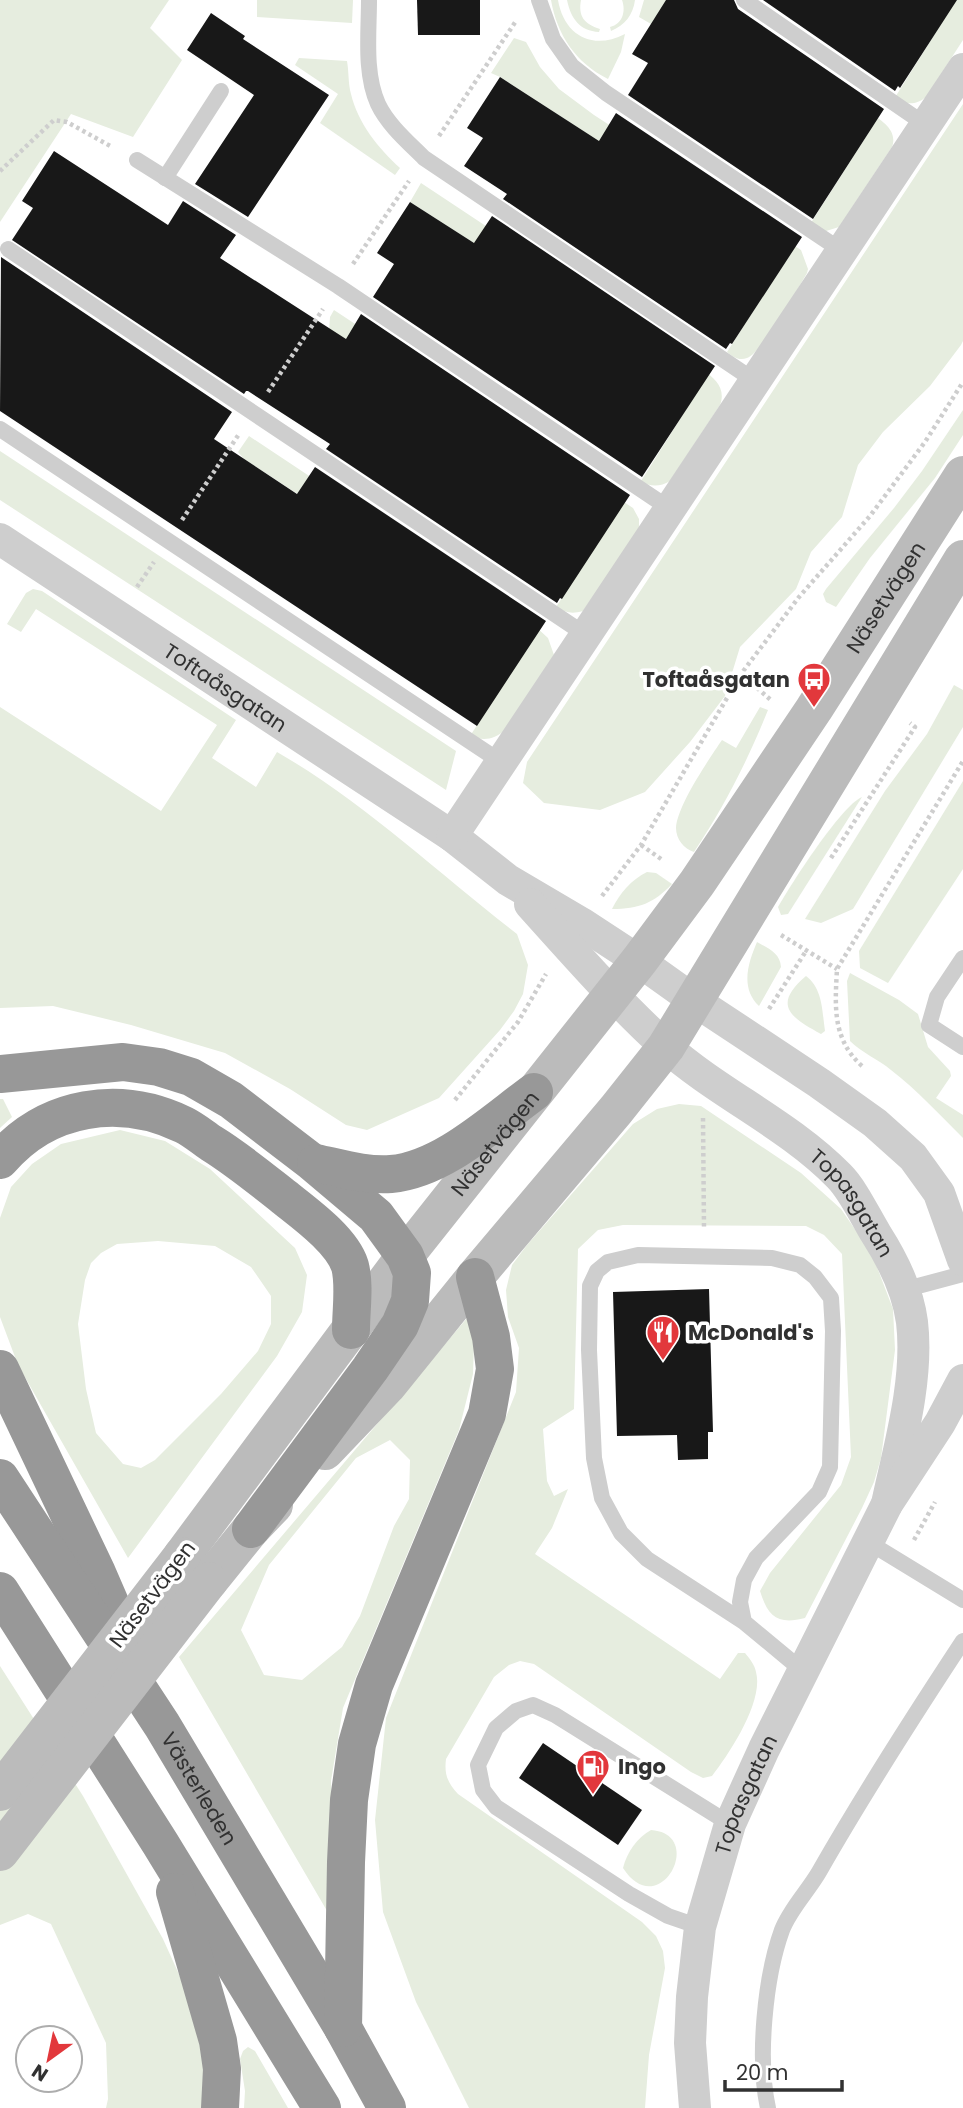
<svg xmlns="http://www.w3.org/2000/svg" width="963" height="2108" font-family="Poppins,sans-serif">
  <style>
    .green { fill: #e6eddf; fill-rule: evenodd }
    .building { fill: #181818 }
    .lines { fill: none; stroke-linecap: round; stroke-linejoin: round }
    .path { stroke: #cecece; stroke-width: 4.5; stroke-dasharray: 3.5 3.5; stroke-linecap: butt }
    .lane { stroke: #cecece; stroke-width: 16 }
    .street { stroke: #cecece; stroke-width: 32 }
    .secondary { stroke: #bbb; stroke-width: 38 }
    .highway { stroke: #989898; stroke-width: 38 }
    .secondary-bridge { stroke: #bbb; stroke-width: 38 }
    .labels { text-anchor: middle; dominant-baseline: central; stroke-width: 7; stroke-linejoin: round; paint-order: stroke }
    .street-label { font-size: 21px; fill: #313131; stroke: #fff }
    .poi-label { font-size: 21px; font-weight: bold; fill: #313131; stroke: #fff; text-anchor: start }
  </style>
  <rect width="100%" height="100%" fill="#fff"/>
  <g class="green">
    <polygon points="0,0 169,0 150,28 182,60 133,137 71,114 0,222"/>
    <polygon points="257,0 353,0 352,23 257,17"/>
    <path d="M551 0H558C564 35 592 51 625 34L621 52 608 79C576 63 557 35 551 0Z"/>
    <path d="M567 0H581C578 16 584 24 600 29L599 32C580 31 571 19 567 0Z"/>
    <path d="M622 0H635C633 15 625 25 611 31L610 27C623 24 626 11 622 0Z"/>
    <path d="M644 0H697L869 112C882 121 898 130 892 147L839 227 826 231 809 226 869 132 665 3 651 24 639 17Z"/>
    <path d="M946 0H963V40L926 97C915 106 906 104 894 99L953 5Z"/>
    <path d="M514 38 526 42 540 67 559 89 594 115 801 250 808 269 807 273C797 290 762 353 747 358 739 361 733 357 727 352L785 262 500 77 491 73Z"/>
    <path d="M299 58 347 61C349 72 348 83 351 94 358 123 378 148 400 168L395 175 320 123 338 94 295 65Z"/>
    <polygon points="963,104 963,341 961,345 930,386 883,432 858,465 842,517 811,552 796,589 740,647 725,696 690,742 645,792 600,810 544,803 523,783 527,762"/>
    <path d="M421 183 703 370C716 379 726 389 720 405L670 481C660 487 650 487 641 481L699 389 410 202Z"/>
    <path d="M334 310 633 508 639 519V530L583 611C572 614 566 613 556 607L615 517 329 331 330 317Z"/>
    <polygon points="963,410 963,435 935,478 870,558 836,607 826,602 823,594 826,589 894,508 922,471"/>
    <path d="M249 436 535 626 548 638 554 655 505 730C494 740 483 741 470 736L529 645 244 459 238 452Z"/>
    <polygon points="0,451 456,751 446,790 0,500"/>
    <path d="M33 589 42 591 236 720 212 758 256 787 277 752C364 802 438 873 517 934L528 965 523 994 514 1011 500 1030 439 1098 367 1130 346 1125 290 1089 225 1053 131 1025 53 1006 0 1008V707L161 811 217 725 36 609 21 632 7 624 26 593Z"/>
    <polygon points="954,685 963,690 963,727 853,909 821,923 805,919 885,791 927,734"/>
    <path d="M760 707 768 710C748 760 724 807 694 852 684 849 676 839 676 828 677 806 709 759 722 740L736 748Z"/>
    <polygon points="963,781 963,869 888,983 860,968 859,951"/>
    <path d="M862 797 788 914 781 915 778 907C791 884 841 806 862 797Z"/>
    <path d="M647 872 656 873 672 884C654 903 639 909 612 909 619 894 632 879 647 872Z"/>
    <path d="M757 942C769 949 780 953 781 967L759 1006C740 988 748 963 757 942Z"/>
    <path d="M850 973 899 1000 918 1014 928 1047 950 1071 951 1076 936 1098 963 1115V1138C940 1115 917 1090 891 1070 878 1059 862 1053 850 1041L847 981Z"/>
    <path d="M806 976C823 989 822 1011 825 1031L821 1034C790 1017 772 1005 806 976Z"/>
    <polygon points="0,1099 3,1099 12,1117 0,1128"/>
    <path d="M679 1104 701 1106 801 1173 841 1209 872 1254 893 1309 895 1350 881 1458 874 1482 862 1508 805 1618C778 1625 768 1617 760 1591L770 1573 841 1485 851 1457 842 1254 824 1235 806 1226 623 1225 598 1230 578 1249 574 1409 543 1429 547 1481 554 1496 568 1489 552 1528 535 1554 720 1679 738 1653H745C749 1658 755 1665 756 1672 764 1701 730 1753 712 1776L703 1778 691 1772 534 1664 520 1661 509 1665 494 1677 446 1759C444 1775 448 1783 458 1794L642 1922 656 1936 663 1951 665 1968 649 2055 645 2108H469L416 2002 383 1912 375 1820 386 1718 516 1392 519 1348 508 1317 506 1290 512 1265 527 1245 633 1124 657 1109Z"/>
    <path d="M120 1130 165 1141 210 1169 295 1248 307 1275 302 1312 277 1356 128 1558 18 1365 0 1317V1218L11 1187 32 1164 61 1144ZM158 1241 215 1246 251 1267 271 1296V1324L258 1351 221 1394 155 1460 141 1468 123 1464 96 1433 86 1389 78 1324 85 1280 91 1263 101 1253 117 1244Z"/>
    <path d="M468 1317 474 1344 473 1374 459 1430 343 1708 331 1781 333 1836 330 1916 179 1657ZM390 1440 410 1460 409 1499 394 1526 360 1616 342 1647 302 1680 264 1675 241 1630 269 1565 356 1458Z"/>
    <polygon points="0,1666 83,1796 163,1939 192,2003 204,2047 204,2108 106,2108 108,2099 106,2043 51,1924 28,1914 0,1925"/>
    <path d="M651 1830C707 1834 659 1924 623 1868 627 1852 637 1838 651 1830Z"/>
    <polygon points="248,2047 255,2051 288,2108 244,2108 245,2091 240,2059 243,2051"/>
  </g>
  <g class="building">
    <polygon points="417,0 480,0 480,35 418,35"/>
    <polygon points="666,0 734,0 738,9 884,109 813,219 628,95 648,63 632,54"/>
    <polygon points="763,0 957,0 900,88 898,86 895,91"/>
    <polygon points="211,13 245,36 243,39 329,95 248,217 195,184 254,95 187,50"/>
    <polygon points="500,77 599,141 616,113 802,237 732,344 730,343 726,349 503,199 507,194 464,166 483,138 467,128"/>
    <polygon points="54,151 168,225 183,201 236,235 220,258 346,339 361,314 630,495 562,599 560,598 557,603 326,449 330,444 248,391 246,391 244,394 12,240 33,208 22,201"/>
    <polygon points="410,202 474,243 492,216 715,366 642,477 373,297 394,264 377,253"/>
    <polygon points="1,257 232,412 214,439 297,494 315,467 546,621 477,726 0,411"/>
    <polygon points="709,1289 713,1432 708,1432 708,1459 678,1460 677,1435 617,1436 613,1292"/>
    <polygon points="543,1743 642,1810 618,1845 519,1778"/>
  </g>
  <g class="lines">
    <g class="path">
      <polyline points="439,136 516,21"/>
      <polyline points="0,171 54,120 67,122 112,147"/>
      <polyline points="353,264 409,181"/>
      <polyline points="268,392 323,309"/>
      <polyline points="182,520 239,434"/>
      <polyline points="137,587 154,562"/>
      <polyline points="741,674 772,701"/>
      <polyline points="641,845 664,861"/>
      <polyline points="831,858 915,727 910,723"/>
      <polyline points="602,896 641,845 741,674 799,597 870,516 925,442 963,382"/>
      <polyline points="781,935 837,969"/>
      <polyline points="769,1009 806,951"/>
      <path d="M862 1066C832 1039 835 1006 837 969L963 761"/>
      <polyline points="455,1100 518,1022 546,974"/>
      <polyline points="703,1118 704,1228"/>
      <polyline points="914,1540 935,1502"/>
    </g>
    <g class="lane">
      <path d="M369 0C369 33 364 73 378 104 388 125 408 142 424 158L755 381"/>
      <polyline points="539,0 553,39 572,66 606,93 842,251"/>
      <polyline points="744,0 926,125"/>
      <polyline points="137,160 338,286 670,509"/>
      <polyline points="165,178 221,91"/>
      <polyline points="8,249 586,635"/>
      <polyline points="0,429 501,762"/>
      <polyline points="963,958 937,997 929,1025 963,1047"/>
      <polyline points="903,1290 963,1274"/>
      <polyline points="868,1542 963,1600"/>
      <polyline points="744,1622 740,1602 744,1580 756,1558 819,1492 830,1467 833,1331 831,1298 815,1277 800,1265 772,1258 638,1255 608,1262 597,1271 590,1286 589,1350 594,1458 602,1498 621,1533 647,1559 744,1622 803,1671"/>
      <polyline points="700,1927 668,1916 629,1894 496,1807 483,1790 478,1765 496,1728 516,1711 533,1705 555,1715 730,1824"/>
      <path d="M768 2108C757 2059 765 1977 782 1930 790 1909 808 1891 819 1872 864 1793 913 1717 963 1641"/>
    </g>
    <g class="street">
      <path id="s1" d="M0 539 452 836 508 880 581 923 639 961 695 1001 819 1083 875 1123 913 1157 939 1193 963 1260"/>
      <polyline points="452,836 963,69"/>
      <path id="s2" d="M530 904C574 953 617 1002 665 1046 719 1094 788 1124 839 1176 853 1190 865 1216 876 1234 892 1259 908 1291 912 1322 919 1380 899 1448 887 1504"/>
      <path id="s3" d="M695 2108 690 2043 692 1997 700 1927 730 1824 764 1749 887 1504 940 1423 963 1380"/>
    </g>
    <g class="secondary">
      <polyline points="325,1451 387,1386 475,1277 616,1110 666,1047 963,559"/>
      <path id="s4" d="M182 1556 405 1256 639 961 697 883 814 709 963 475"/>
      <polyline points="209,1581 251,1529 274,1505"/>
    </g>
    <g class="highway">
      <polyline points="0,1074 123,1062 159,1067 191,1077 231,1100 312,1162 376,1216 405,1256 412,1273 410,1301 400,1325 370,1369 251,1529"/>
      <path d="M0 1160C47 1105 120 1094 184 1125 194 1130 202 1137 211 1143 237 1159 260 1178 284 1197 304 1213 342 1240 350 1266 355 1285 351 1310 351 1330"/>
      <path d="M316 1163C340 1168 366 1176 391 1174 442 1170 493 1122 534 1092"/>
      <polyline points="0,1369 97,1573 123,1633"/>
      <path id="s5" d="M0 1478 162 1725 343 2028 387 2108"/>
      <polyline points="0,1591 160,1843 322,2108"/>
      <polyline points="175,1892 218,2041 222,2069 220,2108"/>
      <polyline points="343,2028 346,1862 349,1800 357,1744 374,1685 487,1414 495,1369 491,1337 475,1277"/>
    </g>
    <g class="secondary-bridge">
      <polyline points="0,1792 182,1556"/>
      <polyline points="0,1852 209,1581"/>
    </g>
  </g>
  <defs>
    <symbol id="bus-pin" viewBox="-11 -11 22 30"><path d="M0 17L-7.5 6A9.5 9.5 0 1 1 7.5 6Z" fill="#e2383c" stroke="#fff"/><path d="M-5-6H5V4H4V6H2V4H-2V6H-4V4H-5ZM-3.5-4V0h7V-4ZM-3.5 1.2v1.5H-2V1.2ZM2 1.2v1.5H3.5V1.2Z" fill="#fff"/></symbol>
    <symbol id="restaurant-pin" viewBox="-11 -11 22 30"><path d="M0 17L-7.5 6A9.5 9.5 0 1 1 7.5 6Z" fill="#e2383c" stroke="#fff"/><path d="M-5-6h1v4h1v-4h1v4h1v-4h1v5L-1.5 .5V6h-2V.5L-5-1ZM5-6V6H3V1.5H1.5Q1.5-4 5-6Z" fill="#fff"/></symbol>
    <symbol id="fuel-pin" viewBox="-11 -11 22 30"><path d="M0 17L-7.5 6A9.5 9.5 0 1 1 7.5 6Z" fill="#e2383c" stroke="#fff"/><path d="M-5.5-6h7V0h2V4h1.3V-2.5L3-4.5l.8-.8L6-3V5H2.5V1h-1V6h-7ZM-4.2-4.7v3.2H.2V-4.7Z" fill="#fff"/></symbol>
  </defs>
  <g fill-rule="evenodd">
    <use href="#bus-pin" x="795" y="660" width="38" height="52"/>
    <use href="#restaurant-pin" x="644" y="1313" width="38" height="52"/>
    <use href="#fuel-pin" x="574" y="1747" width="38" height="52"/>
  </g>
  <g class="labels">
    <g class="street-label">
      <text stroke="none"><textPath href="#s4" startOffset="1190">Näsetvägen</textPath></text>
      <text stroke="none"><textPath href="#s1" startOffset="270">Toftaåsgatan</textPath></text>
      <text stroke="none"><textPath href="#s4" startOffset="518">Näsetvägen</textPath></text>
      <text stroke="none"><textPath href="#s2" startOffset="443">Topasgatan</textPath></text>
      <text transform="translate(152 1594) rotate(-53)">Näsetvägen</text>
      <text stroke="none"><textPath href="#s5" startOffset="369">Västerleden</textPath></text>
      <text stroke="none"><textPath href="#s3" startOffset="322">Topasgatan</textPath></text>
    </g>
    <g class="poi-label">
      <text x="790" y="679" text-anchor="end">Toftaåsgatan</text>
      <text x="688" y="1332">McDonald's</text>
      <text x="618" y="1766">Ingo</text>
    </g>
  </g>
  <g transform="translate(49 2059) rotate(213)"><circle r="33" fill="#ffffff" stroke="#adadad" stroke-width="2"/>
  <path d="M0-5L12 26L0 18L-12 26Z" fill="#e2383c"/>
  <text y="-10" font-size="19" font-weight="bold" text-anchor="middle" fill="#313131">N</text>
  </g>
  <path d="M725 2080v10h117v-10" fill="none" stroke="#313131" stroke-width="3.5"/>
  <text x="736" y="2080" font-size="21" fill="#313131" stroke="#ffffff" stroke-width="5" paint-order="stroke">20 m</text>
</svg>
